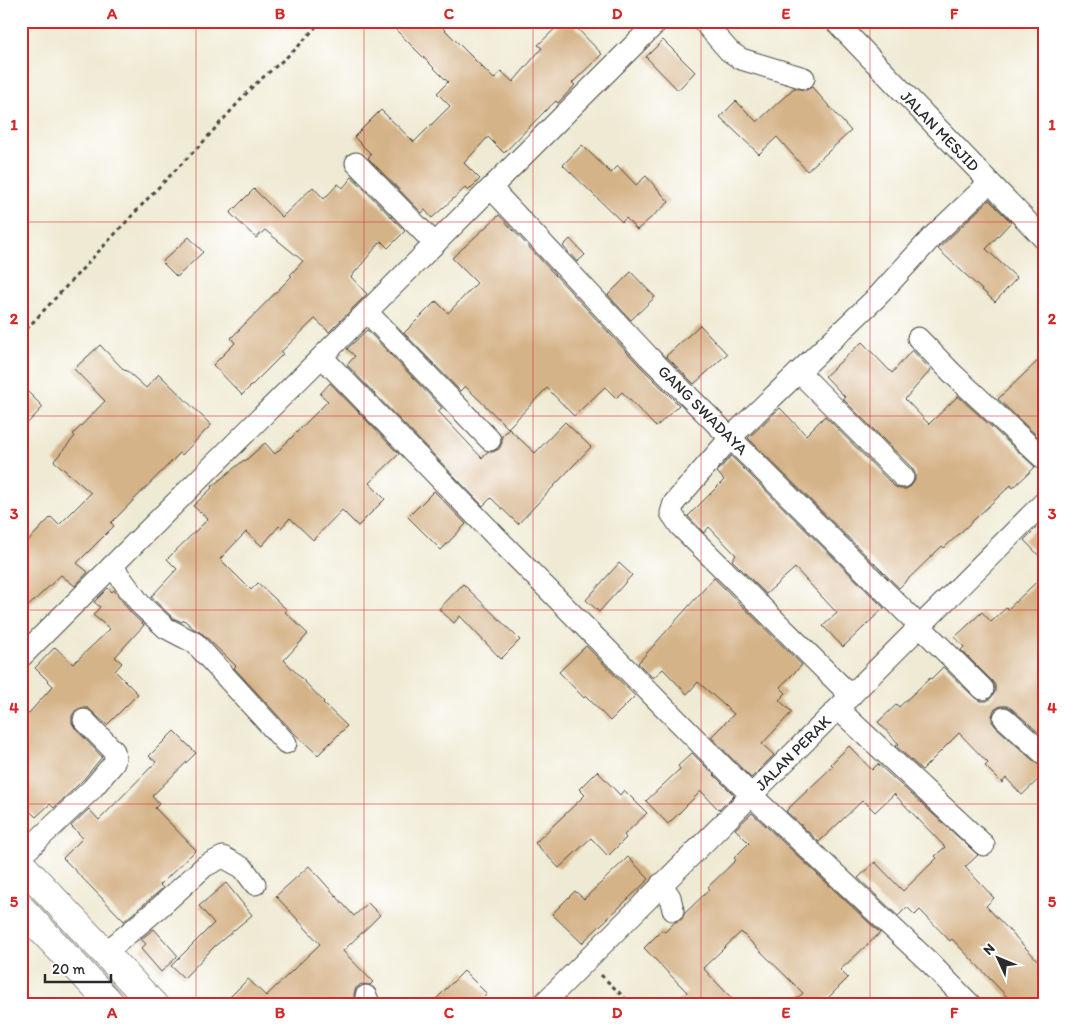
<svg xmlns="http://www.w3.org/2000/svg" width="1066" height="1026" font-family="Itim,sans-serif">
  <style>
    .building { fill: #d5b388 }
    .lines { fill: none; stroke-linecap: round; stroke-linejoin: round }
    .minor-casing { stroke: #484844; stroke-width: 23 }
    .major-casing { stroke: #484844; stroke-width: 29 }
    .path { stroke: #484844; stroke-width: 3; stroke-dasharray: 4 4; stroke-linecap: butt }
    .minor { stroke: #fff; stroke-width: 21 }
    .major { stroke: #fff; stroke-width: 28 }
    .grid { fill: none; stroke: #d62828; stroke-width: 1; stroke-opacity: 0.55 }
    .labels { text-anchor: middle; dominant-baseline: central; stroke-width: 4; stroke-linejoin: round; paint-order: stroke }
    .street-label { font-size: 16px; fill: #2b2b2b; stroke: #fff }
    .neatline { fill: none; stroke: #d62828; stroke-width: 2 }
    .grid-label { font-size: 16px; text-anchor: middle; font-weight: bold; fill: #d62828 }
  </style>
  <rect width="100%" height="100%" fill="#fff"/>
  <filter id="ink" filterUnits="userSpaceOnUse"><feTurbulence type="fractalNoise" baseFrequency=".02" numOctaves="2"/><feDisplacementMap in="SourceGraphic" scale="10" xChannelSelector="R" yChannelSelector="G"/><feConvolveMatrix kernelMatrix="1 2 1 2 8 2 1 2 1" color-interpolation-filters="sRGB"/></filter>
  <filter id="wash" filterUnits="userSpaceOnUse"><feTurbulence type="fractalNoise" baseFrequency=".0096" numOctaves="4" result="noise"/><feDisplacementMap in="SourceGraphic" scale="20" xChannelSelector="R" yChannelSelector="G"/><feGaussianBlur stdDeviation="1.12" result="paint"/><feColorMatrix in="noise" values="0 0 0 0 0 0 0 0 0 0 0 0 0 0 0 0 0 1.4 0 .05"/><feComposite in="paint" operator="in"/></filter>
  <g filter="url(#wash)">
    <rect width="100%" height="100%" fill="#efead3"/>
    <g id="blocks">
      <g class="building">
        <polygon points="387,21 436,21 494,79 501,71 513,82 542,48 538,45 563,21 570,21 602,54 572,83 575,85 558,103 556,101 545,111 504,153 488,137 464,163 480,179 468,191 465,188 432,218 425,210 422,213 368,158 371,154 354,137 381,110 414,142 450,106 437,93 448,82"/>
        <polygon points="663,40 695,72 678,90 646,57"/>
        <polygon points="812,87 851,131 807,171 777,137 759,154 720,117 736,101 757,122 794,88 806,90"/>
        <polygon points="582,145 611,173 618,166 636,185 646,176 669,202 637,230 626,218 622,222 563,165"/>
        <polygon points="352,177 405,231 388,248 381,241 351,277 367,294 329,332 315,319 281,352 283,354 242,395 213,365 235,343 231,338 292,276 290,275 303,261 265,230 256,238 230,213 254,189 282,217 313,187 324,199 338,184 343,188"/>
        <polygon points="989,200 1011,222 986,249 1017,278 995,302 938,249"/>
        <polygon points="499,215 640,366 679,405 656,427 622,392 616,398 605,387 574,416 547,388 508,428 465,386 460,391 404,333 436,301 448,313 477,283 452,258"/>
        <polygon points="189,237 203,252 177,277 162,262"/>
        <polygon points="570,239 585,255 577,262 563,246"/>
        <polygon points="631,272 655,297 631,320 608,295"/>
        <polygon points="700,325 727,354 694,384 666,356"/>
        <polygon points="367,330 442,408 438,411 482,458 487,452 493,452 499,449 502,443 502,436 509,429 535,453 565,422 591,447 518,524 491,498 483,506 347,365 355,356 347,349"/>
        <polygon points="862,342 892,373 912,350 931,370 905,399 929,424 958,396 1035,467 1013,488 1011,485 944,548 942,546 899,588 748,438 780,408 806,435 825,416 894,486 900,489 906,489 911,486 915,480 915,473 912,468 843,399 845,397 825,376"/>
        <polygon points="100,345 125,371 126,370 146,388 159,374 211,425 182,455 180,453 111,523 114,526 77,563 88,572 75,586 61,575 21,613 21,548 51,517 59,525 91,493 54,461 75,436 73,434 105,401 74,369"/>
        <polygon points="1045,354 1045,428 1037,436 998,399"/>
        <polygon points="330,383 399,454 369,483 385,499 358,526 342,510 313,540 290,518 281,528 279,526 262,546 246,532 220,559 251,590 258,583 287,610 285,612 308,634 284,660 324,702 323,703 347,726 318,755 294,733 234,668 236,666 204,635 193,628 184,620 182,622 173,618 151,597 177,569 167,559 208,519 193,506 212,488 211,487 244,460 245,461 265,443 275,454 328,401 320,394"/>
        <polygon points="21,385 43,407 21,430"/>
        <polygon points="731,456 884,608 843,647 823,626 837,613 795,568 766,594 732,560 736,555 709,527 704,533 688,516 724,480 717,472"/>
        <polygon points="434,491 466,524 441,550 408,517"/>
        <polygon points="1045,519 1045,562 1024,540"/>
        <polygon points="619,563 632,575 599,612 586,600"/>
        <polygon points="1045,574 1045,738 1012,709 1007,706 1000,706 994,710 992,716 992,722 996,727 1037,764 1045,767 1045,773 1022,795 1006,778 1002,783 985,766 988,763 959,733 922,770 896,746 899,744 878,722 897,704 899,707 930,678 931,679 943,667 975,698 980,701 987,701 991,698 995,692 995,685 992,681 961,650 964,647 955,637 982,612 991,622 1007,607 1008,609"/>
        <polygon points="714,578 802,665 780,687 786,693 779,700 792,712 762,744 774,755 751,778 711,737 734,714 698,682 687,694 663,669 653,678 638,663"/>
        <polygon points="463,584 520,640 501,659 460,616 454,623 439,609"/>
        <polygon points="108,588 112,592 114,590 131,613 144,625 115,657 122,663 115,671 138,694 107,725 88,708 81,708 75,711 72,716 72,723 75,728 102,757 83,780 54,808 50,804 36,817 21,803 21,722 53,686 35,668 55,647 73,664 110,629 93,615 100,607 94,602"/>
        <polygon points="586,646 635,696 610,721 586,696 584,698 559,672"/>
        <polygon points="174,731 196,753 152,796 159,804 155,808 196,850 160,885 163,888 124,921 63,858 83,838 71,826 89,809 99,820 156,762 149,756"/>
        <polygon points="849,746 872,770 878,764 978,855 965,867 994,898 986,906 1045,968 1045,1005 1015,1005 952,939 950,941 920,910 915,915 907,907 898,916 858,878 875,862 903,891 937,858 935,856 945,847 894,794 875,812 863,800 819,842 786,811 833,766 831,764"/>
        <polygon points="692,753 734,795 719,810 701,791 668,824 646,801 680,769 678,766"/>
        <polygon points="597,771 620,795 624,790 647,813 624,835 626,838 608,856 591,838 559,868 535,843 585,795 579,789"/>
        <polygon points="752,813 880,933 840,970 848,978 821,1005 790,1005 803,993 741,932 703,968 738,1005 674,1005 687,992 644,948 662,930 665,932 675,922 682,919 685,913 710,889 708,887 736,860 734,858 749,843 735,829"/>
        <polygon points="628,857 649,879 582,943 552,914 575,891 584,899"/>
        <polygon points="309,866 354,916 368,903 380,915 343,951 373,982 370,985 361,984 356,988 354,994 354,1000 349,1005 222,1005 248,979 266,996 320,944 276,896"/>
        <polygon points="226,883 252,915 215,946 184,978 171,966 214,923 199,906"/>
        <polygon points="154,929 178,956 161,972 141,949 146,944 141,939"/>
        <polygon points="464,971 487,994 476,1005 430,1005"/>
      </g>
    </g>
  </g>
  <g filter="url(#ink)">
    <use href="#blocks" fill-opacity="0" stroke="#484844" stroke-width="1"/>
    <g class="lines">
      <defs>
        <g id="minor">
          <polyline points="703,21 729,51 741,59 804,78"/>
          <polyline points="835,21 1045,240"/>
          <polyline points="356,163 435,244"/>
          <polyline points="491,188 649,357 983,689"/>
          <polyline points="367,312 490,440"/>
          <polyline points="918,338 954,375 1045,460"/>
          <polyline points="322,357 508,549 751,795 929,962 971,1005"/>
          <polyline points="799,372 903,477"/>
          <polyline points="112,566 141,605 166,628 195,643 286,743"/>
          <polyline points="21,657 658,21"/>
          <polyline points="851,696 680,526 671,513 674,503 731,437 878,296 932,237 989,183"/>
          <polyline points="838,709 984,845"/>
          <polyline points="1004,718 1045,755"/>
          <polyline points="21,856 92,789 114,763 115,758 114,751 84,720"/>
          <polyline points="661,884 670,897 673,910"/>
          <polyline points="105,953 161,906 205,866 223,857 243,868 255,884"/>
          <polyline points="366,996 370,1005"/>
          <polyline points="542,1005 1045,501"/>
        </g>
        <g id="major">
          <polyline points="21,864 154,1005"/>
          <polyline points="21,908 112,1005"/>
        </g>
      </defs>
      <use href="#minor" class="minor-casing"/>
      <use href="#major" class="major-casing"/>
      <g class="path">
        <polyline points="21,335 154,192 204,141 253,86 296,49 321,21"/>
        <polyline points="601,975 632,1005"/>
      </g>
      <use href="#minor" class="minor"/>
      <use href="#major" class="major"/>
    </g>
  </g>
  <path class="grid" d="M196 21V1005M364 21V1005M533 21V1005M701 21V1005M870 21V1005M21 222H1045M21 416H1045M21 610H1045M21 804H1045"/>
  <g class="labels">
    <g class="street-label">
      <text transform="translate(940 131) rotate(46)">JALAN MESJID</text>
      <text transform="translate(703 410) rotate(45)">GANG SWADAYA</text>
      <text transform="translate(793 753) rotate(-45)">JALAN PERAK</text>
    </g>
  </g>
  <rect width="1066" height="1026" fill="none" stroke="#fff" stroke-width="55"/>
  <g transform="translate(998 958) rotate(314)" stroke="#ffffff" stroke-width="4" paint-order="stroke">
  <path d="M0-4L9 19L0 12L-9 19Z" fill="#2b2b2b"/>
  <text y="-8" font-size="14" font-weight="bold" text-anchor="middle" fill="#2b2b2b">N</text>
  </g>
  <path d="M45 974v8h66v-8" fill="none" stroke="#2b2b2b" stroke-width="2.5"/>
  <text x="52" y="974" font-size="15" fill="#2b2b2b" stroke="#ffffff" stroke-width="4" paint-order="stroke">20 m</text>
  <rect x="28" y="28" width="1010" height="970" class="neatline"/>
  <g class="grid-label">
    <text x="112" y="19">A</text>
    <text x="280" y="19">B</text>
    <text x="449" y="19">C</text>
    <text x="617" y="19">D</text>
    <text x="786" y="19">E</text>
    <text x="954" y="19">F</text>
    <text x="14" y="130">1</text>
    <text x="1052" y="130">1</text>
    <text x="14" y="324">2</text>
    <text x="1052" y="324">2</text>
    <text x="14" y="519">3</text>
    <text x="1052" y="519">3</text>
    <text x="14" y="713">4</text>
    <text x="1052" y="713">4</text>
    <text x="14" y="907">5</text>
    <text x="1052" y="907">5</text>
    <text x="112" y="1018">A</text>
    <text x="280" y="1018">B</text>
    <text x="449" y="1018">C</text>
    <text x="617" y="1018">D</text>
    <text x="786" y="1018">E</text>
    <text x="954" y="1018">F</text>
  </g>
</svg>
